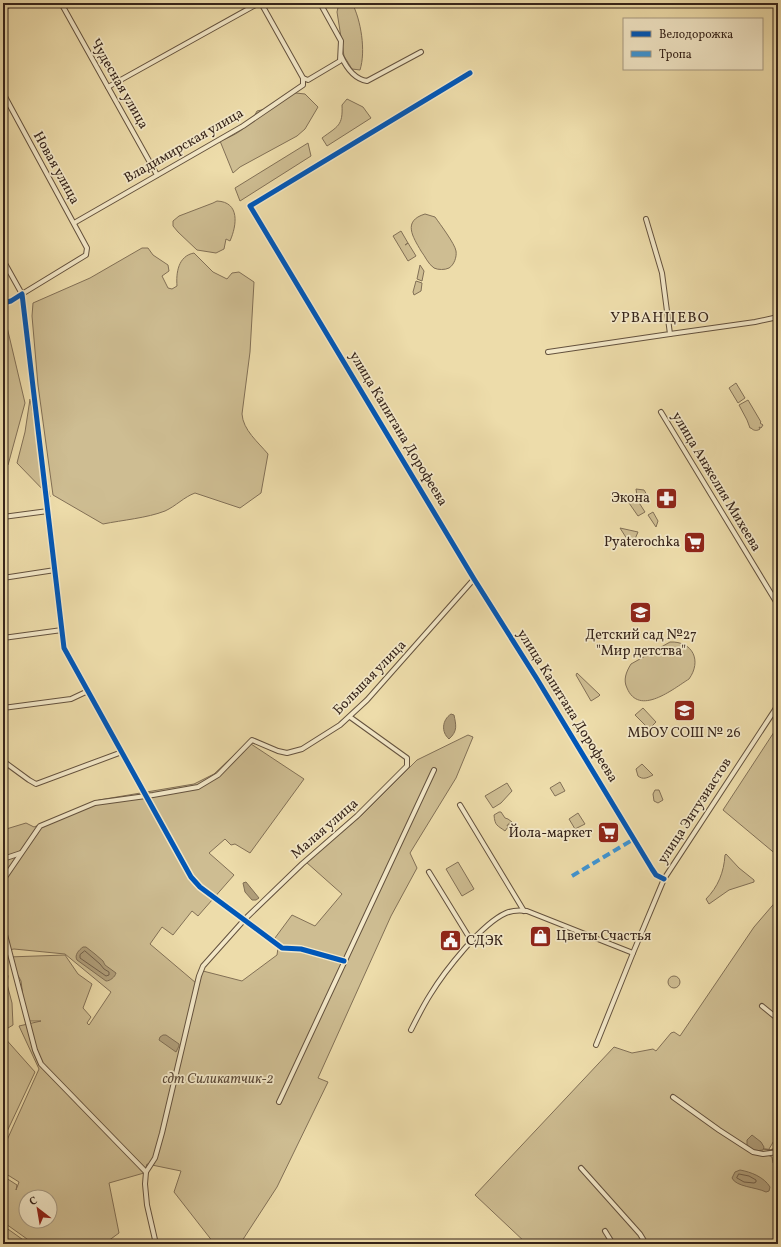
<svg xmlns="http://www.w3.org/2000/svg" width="781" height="1247" font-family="Vollkorn,serif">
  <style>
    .green { fill: #cebd92; stroke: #827056; fill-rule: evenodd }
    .water { fill: #af9d79; stroke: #7f6d53 }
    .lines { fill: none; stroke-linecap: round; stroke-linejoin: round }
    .shore { stroke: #72604a; stroke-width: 1 }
    .stream { stroke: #7f6d53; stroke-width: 1.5 }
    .street-casing { stroke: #64523e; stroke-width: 6 }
    .street { stroke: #f3e8c8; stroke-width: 4 }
    .quiet { stroke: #3e95d4; stroke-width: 4; stroke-dasharray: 8 4; stroke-linecap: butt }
    .cycleway-casing { stroke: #f3e8c8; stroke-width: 8 }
    .cycleway { stroke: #0057b8; stroke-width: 5 }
    .labels { text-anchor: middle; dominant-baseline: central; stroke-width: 3.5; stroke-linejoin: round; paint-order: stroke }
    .street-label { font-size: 14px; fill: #36241a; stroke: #f3e8c8 }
    .poi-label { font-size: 14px; fill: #36241a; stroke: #f3e8c8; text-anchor: end }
    .park-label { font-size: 14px; font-style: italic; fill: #5c4a38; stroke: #f3e8c8 }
    .neighbourhood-label { font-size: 15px; letter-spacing: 1px; fill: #36241a; stroke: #f3e8c8 }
  </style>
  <rect width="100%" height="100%" fill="#eddcaa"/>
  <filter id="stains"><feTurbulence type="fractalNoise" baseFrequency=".005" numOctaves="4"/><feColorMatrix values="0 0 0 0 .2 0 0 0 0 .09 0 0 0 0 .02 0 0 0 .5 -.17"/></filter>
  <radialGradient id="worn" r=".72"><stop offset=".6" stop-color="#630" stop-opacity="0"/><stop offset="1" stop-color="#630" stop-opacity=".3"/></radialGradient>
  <g class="green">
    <path d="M339 3H352C361 20 366 51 360 70L352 69 344 56 337 12Z"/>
    <path d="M296 93 305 94 318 107 305 129 297 136 240 167 233 173 220 141C236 135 250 127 257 111L266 109 286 94Z"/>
    <path d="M347 99 363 107 371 118 327 146 322 138C338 126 343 126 342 105Z"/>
    <polygon points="308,143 311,156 240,201 235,188"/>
    <path d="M217 201C240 202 237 225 230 241L226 239 224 249 216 253 197 250 178 232 173 226V221L179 216 213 203Z"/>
    <path d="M425 214 435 217C440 224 455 244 456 251 457 257 454 265 449 268 445 270 438 270 434 268 428 264 425 256 421 251 413 237 402 221 425 214Z"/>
    <polygon points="401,231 408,243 405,245 408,243 416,256 408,261 393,236"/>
    <path d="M142 248H148L153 255 168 265 169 271 162 276 168 288 172 289 177 286C176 273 178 256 194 253L213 272 227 279 232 273 239 272 254 282 250 352 242 414C243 430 258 442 268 454L261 493 240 508 195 493C184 497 176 506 165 511 147 518 123 520 103 524L53 495 38 385 32 316 33 303 90 278Z"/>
    <polygon points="420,265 424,271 422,281 417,279"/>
    <polygon points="416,281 422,283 421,291 414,295 413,292"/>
    <polygon points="7,327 25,403 8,465 3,463 3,328"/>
    <polygon points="736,383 745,398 738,403 729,388"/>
    <polygon points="30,399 50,497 17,463 25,432"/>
    <path d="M748 400 761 422 760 423 763 425 761 428 759 427 760 429C757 431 754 431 751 428H750L747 420 739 405Z"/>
    <polygon points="636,489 644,490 647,495 648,503 637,495"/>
    <polygon points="636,498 645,512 638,516 629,503"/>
    <polygon points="653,512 658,521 656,527 648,515"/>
    <polygon points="620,528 638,532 635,539 635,543 627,539"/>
    <path d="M670 642C693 641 702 661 689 679 673 689 639 717 627 688 623 680 626 672 631 664Z"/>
    <polygon points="577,673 600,695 599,696 591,701 576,675"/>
    <polygon points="643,708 656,722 649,729 635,715"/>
    <polygon points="778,726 778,856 723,810"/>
    <path d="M468 735 473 737 456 778 410 853 417 868 391 916 318 1078 328 1082 277 1187 240 1244H216L213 1242 174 1192 181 1171 147 1164 144 1173 109 1183 119 1233 104 1244H34L6 1224 5 1227 29 1244H3V1176L17 1185 16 1190 19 1182 3 1172V1149L39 1069 19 1026 41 1021H26L21 981 8 957 65 955 78 974 92 984 83 1008 91 1017 87 1023 89 1025 111 992 65 954 14 949 3 951V830L26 823 34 827 99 800 194 784 214 774 248 742 304 779 250 853 235 844 231 845 225 839 209 853 234 875 198 916 192 911 173 935 162 927 150 944 196 983 203 971 242 981 277 955 278 948 272 942 292 915 315 926 342 894 306 862 362 815 417 760ZM26 1197H50V1221H26Z"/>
    <path d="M642 764 653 775C647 778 643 780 638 776L636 769Z"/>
    <polygon points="560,782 565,791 555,796 550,788"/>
    <polygon points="507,783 512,791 501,803 493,808 485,796"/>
    <polygon points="655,790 659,790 663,800 658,803 654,801 653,794"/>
    <path d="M499 812H501L505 818 508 819 512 822H511V824L509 823V825H507L508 827 505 831C497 825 495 826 494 815Z"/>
    <polygon points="578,813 585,824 575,829 569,819"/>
    <path d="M726 854 739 868 754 880V882L729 890 709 904 706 899C718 887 724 872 725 855Z"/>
    <polygon points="458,862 474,889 462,896 446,869"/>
    <polygon points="778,899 778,1134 766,1154 772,1157 773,1163 778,1166 778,1236 774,1244 527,1244 475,1195 614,1047 632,1053 653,1049 656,1051 671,1033 674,1032 680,1036 754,927"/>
    <polygon points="3,965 8,976 7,984 12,1003 13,1025 3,1031"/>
    <circle cx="674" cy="982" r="6"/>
    <polygon points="3,1036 35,1072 3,1140"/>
  </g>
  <g class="water">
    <path d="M451 714 454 715C456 725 458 731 449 739 441 732 442 720 451 714Z"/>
    <polygon points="246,882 259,898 256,900 252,900 245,892 243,883"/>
    <path d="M83 947H86L95 954 103 961 105 965 116 973C115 977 110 981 106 981L77 960C74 955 79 950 83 947Z"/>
    <polygon points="163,1035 166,1035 179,1044 179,1046 176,1052 159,1040 160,1037"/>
    <polygon points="752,1135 761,1142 764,1147 763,1150 755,1151 747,1145 747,1140"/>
    <path d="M740 1170C751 1172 764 1177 770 1187L769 1191 766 1192C756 1187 736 1187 732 1178L735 1172Z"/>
  </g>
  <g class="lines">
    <g class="shore">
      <polygon points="85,951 100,964 104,969 109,972 109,975 106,976 80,958 80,955"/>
      <polygon points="739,1174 749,1176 756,1180 756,1182 754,1183 744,1182 737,1178"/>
    </g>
    <polyline class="stream" points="764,1149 771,1150 778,1147"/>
    <defs>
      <g id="street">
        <polyline points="61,3 157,175"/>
        <polyline points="3,8 13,3"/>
        <path d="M341 56C346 67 354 79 367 81L421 52"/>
        <polyline points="470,73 250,206 474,579 537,679 652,869 656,875 664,879"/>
        <polyline points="303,78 308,80 340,61 341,41 320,3"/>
        <polyline points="108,87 259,3"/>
        <polyline points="3,93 87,248 86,255 22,294 3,260"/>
        <polyline points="74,223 243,126 303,85 303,78 261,3"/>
        <polyline points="3,303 11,301 22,294 64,648 191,877 200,887 282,948 301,949 344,961"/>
        <polyline points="670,334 755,322 778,317"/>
        <polyline points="548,352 670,334 662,273 646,219"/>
        <polyline points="661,412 778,605"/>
        <polyline points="3,517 48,511"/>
        <polyline points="3,578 55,570"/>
        <polyline points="3,638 62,630"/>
        <polyline points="3,708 71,699 88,691"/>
        <polyline points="3,761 29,780 36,784 122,752"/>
        <polyline points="460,805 524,911"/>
        <polyline points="3,859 21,853"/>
        <polyline points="429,872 472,942"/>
        <polyline points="3,880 40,826 95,803 153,795 198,787 218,775 252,740 278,751 287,753 302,749 340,725 367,700 474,579"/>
        <polyline points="3,927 35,1050 41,1064 146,1172"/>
        <polyline points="762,1006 778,1019"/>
        <path d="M411 1030C417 1018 423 1006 430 995 444 972 481 924 506 913 513 910 520 910 527 911L633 953"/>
        <polyline points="596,1045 633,953 664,879 778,705"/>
        <polyline points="673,1097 719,1130 753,1152 763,1154 778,1152"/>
        <polyline points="279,1102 434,770"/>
        <polyline points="581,1168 640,1234 646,1244"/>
        <polyline points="605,1231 613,1244"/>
        <polyline points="156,1244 147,1205 145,1184 146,1172 155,1158 162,1133 199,976 203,966 245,919 302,864 357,816 407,766 407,758 350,717"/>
      </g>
    </defs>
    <use href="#street" class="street-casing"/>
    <use href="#street" class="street"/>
    <polyline class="quiet" points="572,876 634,839"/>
    <defs>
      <g id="cycleway">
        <polyline points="470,73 250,206 474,579 537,679 652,869 656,875 664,879"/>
        <polyline points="3,303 11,301 22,294 64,648 191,877 200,887 282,948 301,949 344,961"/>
      </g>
    </defs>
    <use href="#cycleway" class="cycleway-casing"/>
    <use href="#cycleway" class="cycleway"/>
  </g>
  <defs>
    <symbol id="pharmacy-square" viewBox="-11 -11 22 22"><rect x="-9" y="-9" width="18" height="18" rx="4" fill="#8f2418" stroke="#f3e8c8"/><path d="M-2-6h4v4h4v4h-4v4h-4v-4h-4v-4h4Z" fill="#fff"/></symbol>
    <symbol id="supermarket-square" viewBox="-11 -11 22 22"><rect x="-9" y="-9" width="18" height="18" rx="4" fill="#8f2418" stroke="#f3e8c8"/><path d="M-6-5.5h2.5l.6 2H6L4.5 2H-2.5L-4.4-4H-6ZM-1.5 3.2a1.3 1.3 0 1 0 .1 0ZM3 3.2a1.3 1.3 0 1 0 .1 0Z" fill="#fff"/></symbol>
    <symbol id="school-square" viewBox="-11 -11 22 22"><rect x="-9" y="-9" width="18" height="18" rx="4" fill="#8f2418" stroke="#f3e8c8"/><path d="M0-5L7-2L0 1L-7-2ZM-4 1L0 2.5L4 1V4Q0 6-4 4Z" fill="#fff"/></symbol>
    <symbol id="shop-square" viewBox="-11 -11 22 22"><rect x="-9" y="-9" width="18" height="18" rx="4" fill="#8f2418" stroke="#f3e8c8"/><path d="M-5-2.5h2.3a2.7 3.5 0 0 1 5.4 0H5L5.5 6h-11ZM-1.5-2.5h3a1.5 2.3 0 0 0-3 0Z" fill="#fff"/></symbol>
    <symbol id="civic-square" viewBox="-11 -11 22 22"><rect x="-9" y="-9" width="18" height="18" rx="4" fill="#8f2418" stroke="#f3e8c8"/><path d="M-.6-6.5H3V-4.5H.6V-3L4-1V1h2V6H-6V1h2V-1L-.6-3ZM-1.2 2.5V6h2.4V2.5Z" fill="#fff"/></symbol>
  </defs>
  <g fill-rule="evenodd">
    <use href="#pharmacy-square" x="654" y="486" width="25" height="25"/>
    <use href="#supermarket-square" x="682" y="530" width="25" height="25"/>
    <use href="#school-square" x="628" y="600" width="25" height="25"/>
    <use href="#school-square" x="672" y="698" width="25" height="25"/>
    <use href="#supermarket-square" x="596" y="820" width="25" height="25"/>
    <use href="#shop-square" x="528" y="924" width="25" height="25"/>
    <use href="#civic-square" x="438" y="928" width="25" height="25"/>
  </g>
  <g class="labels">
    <g class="street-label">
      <text transform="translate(119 84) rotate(60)">Чудесная улица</text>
      <text transform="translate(184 146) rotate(-30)">Владимирская улица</text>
      <text transform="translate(56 168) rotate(61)">Новая улица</text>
      <text transform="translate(398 429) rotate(59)">улица Капитана Дорофеева</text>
      <text transform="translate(716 482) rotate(59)">улица Анжелия Михеева</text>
      <text transform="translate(370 678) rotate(-46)">Большая улица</text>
      <text transform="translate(567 706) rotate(58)">улица Капитана Дорофеева</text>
      <text transform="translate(695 811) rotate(-57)">улица Энтузиастов</text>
      <text transform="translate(325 829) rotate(-41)">Малая улица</text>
    </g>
    <g class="poi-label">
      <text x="650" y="498">Экона</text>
      <text x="680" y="542">Pyaterochka</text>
      <text x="641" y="635" text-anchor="middle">Детский сад №27<tspan x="641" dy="16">"Мир детства"</tspan></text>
      <text x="684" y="733" text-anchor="middle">МБОУ СОШ № 26</text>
      <text x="592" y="833">Йола-маркет</text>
      <text x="556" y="936" text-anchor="start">Цветы Счастья</text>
      <text x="466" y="941" text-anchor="start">СДЭК</text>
    </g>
    <g class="park-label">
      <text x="218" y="1079">сдт Силикатчик-2</text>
    </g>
    <g class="neighbourhood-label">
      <text x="660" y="318">УРВАНЦЕВО</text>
    </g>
  </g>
  <rect width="781" height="1247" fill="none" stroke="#eddcaa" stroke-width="16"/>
  <rect x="4" y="4" width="773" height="1239" fill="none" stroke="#36241a" stroke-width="2"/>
  <rect x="8" y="8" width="765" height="1231" fill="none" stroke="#36241a"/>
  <rect x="623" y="18" width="140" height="52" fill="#f3e8c8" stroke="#a79a82"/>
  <rect x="631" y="31" width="20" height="6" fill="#0057b8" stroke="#a79a82"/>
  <text x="659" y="38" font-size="12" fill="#36241a">Велодорожка</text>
  <rect x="631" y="51" width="20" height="6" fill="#3e95d4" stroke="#a79a82"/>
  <text x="659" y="58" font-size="12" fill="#36241a">Тропа</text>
  <g transform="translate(38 1209) rotate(329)"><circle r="19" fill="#f3e8c8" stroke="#a79a82"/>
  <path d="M0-3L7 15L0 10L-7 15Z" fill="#8f2418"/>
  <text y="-6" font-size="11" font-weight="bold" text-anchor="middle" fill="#36241a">С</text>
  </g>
  <rect width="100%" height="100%" filter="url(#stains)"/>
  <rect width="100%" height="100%" fill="url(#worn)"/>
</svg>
